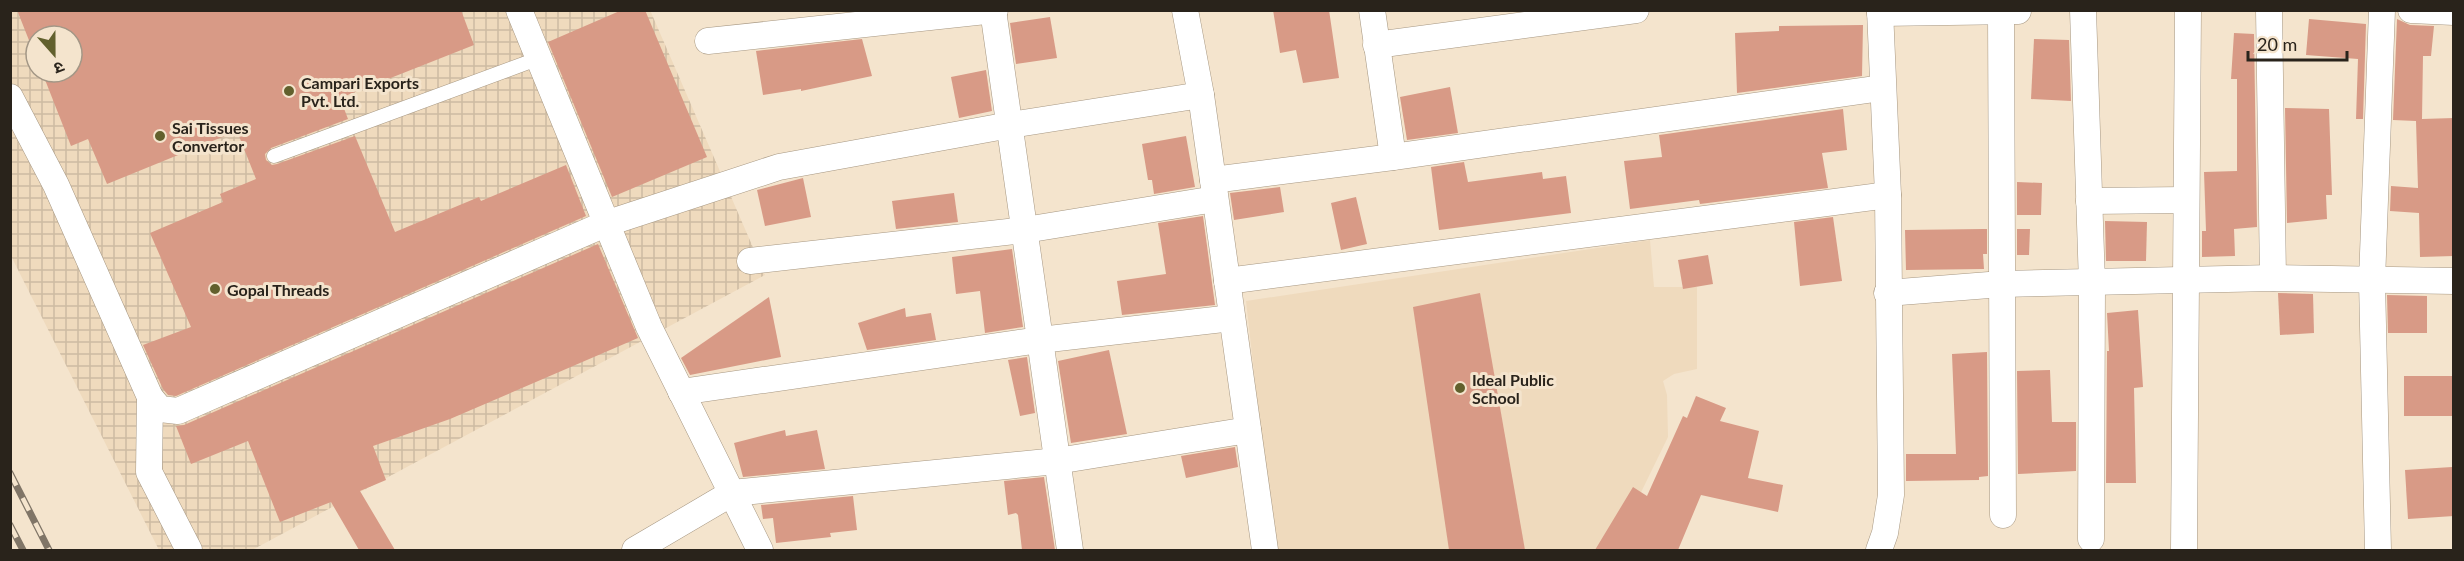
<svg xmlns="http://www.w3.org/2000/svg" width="2464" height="561" font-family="Lato,'Noto Sans Devanagari',sans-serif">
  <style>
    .built { fill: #efdabd }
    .industrial { fill: url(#industrial-grid); fill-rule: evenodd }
    .building { fill: #d89a86 }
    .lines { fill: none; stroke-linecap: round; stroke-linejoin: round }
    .service-casing { stroke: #a69782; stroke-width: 15 }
    .minor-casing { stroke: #a69782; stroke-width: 27 }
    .service { stroke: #fff; stroke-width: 14 }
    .minor { stroke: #fff; stroke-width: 26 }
    .rail-casing { stroke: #807567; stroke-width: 7 }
    .rail { stroke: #f4e4cd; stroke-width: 4.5; stroke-dasharray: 14; stroke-linecap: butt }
    .poi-dot { fill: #62602d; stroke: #f4e4cd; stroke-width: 2 }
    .labels { text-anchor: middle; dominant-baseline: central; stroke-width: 6; stroke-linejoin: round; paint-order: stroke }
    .poi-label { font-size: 16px; font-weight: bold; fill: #29231b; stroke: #f4e4cd; text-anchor: start }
  </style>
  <defs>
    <pattern id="industrial-grid" width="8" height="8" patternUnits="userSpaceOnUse" patternTransform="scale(1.5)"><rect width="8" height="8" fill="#efdabd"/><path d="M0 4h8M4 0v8" fill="none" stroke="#cdbba2"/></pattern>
  </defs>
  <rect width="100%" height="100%" fill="#f4e4cd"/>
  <polygon class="built" points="1650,240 1654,287 1697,287 1697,369 1674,374 1663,381 1667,395 1668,437 1627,521 1607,550 1274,550 1246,301"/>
  <path class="industrial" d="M650 10 765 275 252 550H159L11 256V11ZM36 36H72V72H36Z"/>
  <g class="building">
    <polygon points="17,10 461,10 474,45 340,98 348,119 271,148 265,154 266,160 272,165 277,164 355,136 395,232 479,197 481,201 566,165 586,216 176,396 168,395 163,389 143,345 191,327 150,233 223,202 220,194 256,179 237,131 107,184 88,139 71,146 42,72 72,72 72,36 36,36 36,58"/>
    <polygon points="622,10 645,10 707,157 612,197 548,42"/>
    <polygon points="1273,10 1329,10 1339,78 1303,83 1296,50 1280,53"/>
    <polygon points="1050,17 1057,58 1016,64 1010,23"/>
    <polygon points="2309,19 2366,24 2363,119 2356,119 2358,59 2306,55"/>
    <polygon points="2397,19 2410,25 2434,26 2431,56 2423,56 2422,119 2454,118 2454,256 2420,257 2419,213 2390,211 2391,186 2418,188 2416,121 2393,120"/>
    <polygon points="1863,25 1862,76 1737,93 1735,33 1779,31 1779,26"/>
    <polygon points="2234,33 2254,34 2257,227 2234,229 2235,256 2202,257 2202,231 2206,231 2204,172 2237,171 2237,79 2231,79"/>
    <polygon points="862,39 872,76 801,91 801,89 763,95 756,51"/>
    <polygon points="2034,39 2069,40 2071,101 2031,99"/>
    <polygon points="986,70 992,111 959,118 951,77"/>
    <polygon points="1450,87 1458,133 1407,140 1400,97"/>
    <polygon points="2285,108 2329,109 2332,195 2326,195 2327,219 2287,223"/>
    <polygon points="1843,109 1847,150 1822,153 1828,188 1700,204 1699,200 1630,209 1624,161 1662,157 1659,135"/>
    <polygon points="1186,136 1195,187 1154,194 1152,180 1148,180 1142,144"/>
    <polygon points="1464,162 1468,182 1542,172 1543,179 1566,176 1571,213 1439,230 1431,167"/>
    <polygon points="803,178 811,217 765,226 757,190"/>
    <polygon points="2017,182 2042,183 2041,215 2017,215"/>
    <polygon points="1280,187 1284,212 1234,220 1230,193"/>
    <polygon points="954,193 958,222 896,229 892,201"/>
    <polygon points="1356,197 1367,244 1341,250 1331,203"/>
    <polygon points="1203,216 1215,305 1122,315 1117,281 1166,274 1158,223"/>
    <polygon points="1833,217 1842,281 1800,286 1794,222"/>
    <polygon points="2105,221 2147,222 2146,261 2106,261"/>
    <polygon points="1983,229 1987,229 1987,254 1983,254 1984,269 1906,270 1905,230"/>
    <polygon points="2017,229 2030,229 2029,255 2017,255"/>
    <polygon points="598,244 638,338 450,419 373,446 386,480 360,491 395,550 359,550 331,502 280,522 248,441 191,464 176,426 184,425"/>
    <polygon points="1012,249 1023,327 985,333 980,291 956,294 952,257"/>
    <polygon points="1708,255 1713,284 1683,289 1678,260"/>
    <polygon points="1480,293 1525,550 1449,550 1413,307"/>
    <polygon points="2278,293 2313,294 2314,333 2280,335"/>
    <polygon points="2387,295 2427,296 2427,333 2388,333"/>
    <polygon points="769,297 781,357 690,375 681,358"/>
    <polygon points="905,308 906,317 931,313 936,340 867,350 858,323"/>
    <polygon points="2138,310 2143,387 2134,388 2136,483 2106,483 2107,351 2109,351 2107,313"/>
    <polygon points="1109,350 1127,434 1071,443 1058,361"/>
    <polygon points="1987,352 1988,476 1979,477 1979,480 1906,481 1906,454 1956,454 1952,354"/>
    <polygon points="1027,357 1035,413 1020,416 1008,360"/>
    <polygon points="2050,370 2052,422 2076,422 2076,471 2018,474 2017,371"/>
    <rect x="2404" y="376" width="50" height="40"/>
    <polygon points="1696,396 1726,408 1720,421 1759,431 1748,478 1783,485 1778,512 1701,495 1678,550 1595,550 1633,487 1647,496 1683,416 1687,418"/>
    <polygon points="785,430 786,436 817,430 825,469 743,477 734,443"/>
    <polygon points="1235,447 1238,467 1186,478 1181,456"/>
    <polygon points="2452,467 2454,516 2408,519 2405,470"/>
    <polygon points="1044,477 1055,550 1022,550 1018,515 1016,513 1008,515 1004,481"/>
    <polygon points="853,496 857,530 830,533 831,537 776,543 773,518 763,519 761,505"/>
  </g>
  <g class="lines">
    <defs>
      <polyline id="service" points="274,156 537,59"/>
      <g id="minor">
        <polyline points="519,10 649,327 760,550"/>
        <polyline points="993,10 1070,550"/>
        <polyline points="1185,10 1201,95 1265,550"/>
        <polyline points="1372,10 1393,157"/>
        <polyline points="2001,10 2003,515"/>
        <polyline points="2083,10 2092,284 2091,539"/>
        <polyline points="2269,10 2273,278"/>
        <polyline points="2411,10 2454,12"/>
        <polyline points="1880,13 2018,11"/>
        <polyline points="708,41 995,10"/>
        <polyline points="1376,45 1636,10"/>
        <polyline points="10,97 56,185 150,397 160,409 178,411 605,224 779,167 1010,125 1201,95"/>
        <polyline points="1213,180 1393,157 1882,88"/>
        <polyline points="2089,201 2186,200"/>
        <polyline points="750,261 1025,230 1215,199"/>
        <polyline points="1227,281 1888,195"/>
        <polyline points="1887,293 2002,284 2273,278 2454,281"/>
        <polyline points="681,392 1040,340 1232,318"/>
        <polyline points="150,397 149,472 189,550"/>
        <polyline points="635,550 732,493 1057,461 1248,430"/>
        <polyline points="1879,550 1885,533 1891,495 1888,195 1880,10"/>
        <polyline points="2184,550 2188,10"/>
        <polyline points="2378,550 2372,281 2382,10"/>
      </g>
    </defs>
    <use href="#service" class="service-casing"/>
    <use href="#minor" class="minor-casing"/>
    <use href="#service" class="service"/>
    <use href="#minor" class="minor"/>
    <defs>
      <g id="rail">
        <polyline points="10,473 49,550"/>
        <polyline points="10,525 23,550"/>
      </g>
    </defs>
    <use href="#rail" class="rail-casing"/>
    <use href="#rail" class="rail"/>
  </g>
  <g class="poi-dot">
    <circle cx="289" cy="91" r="6"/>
    <circle cx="160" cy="136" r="6"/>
    <circle cx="215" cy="289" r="6"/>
    <circle cx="1460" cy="388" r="6"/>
  </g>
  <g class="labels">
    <g class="poi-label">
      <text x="301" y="82">Campari Exports<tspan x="301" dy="18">Pvt. Ltd.</tspan></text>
      <text x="172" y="127">Sai Tissues<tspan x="172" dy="18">Convertor</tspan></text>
      <text x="227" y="289">Gopal Threads</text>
      <text x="1472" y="379">Ideal Public<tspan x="1472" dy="18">School</tspan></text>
    </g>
  </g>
  <rect width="2464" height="561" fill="none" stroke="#29231b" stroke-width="24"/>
  <g transform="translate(54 54) rotate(159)"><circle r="28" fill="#f4e4cd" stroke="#a39786" stroke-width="1.5"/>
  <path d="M0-4.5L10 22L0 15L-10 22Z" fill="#62602d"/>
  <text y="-9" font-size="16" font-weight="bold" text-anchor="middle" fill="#29231b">उ</text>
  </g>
  <path d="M2248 51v9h99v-9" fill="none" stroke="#29231b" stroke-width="3"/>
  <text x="2257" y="51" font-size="18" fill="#29231b" stroke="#f4e4cd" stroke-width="4.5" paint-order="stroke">20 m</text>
</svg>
